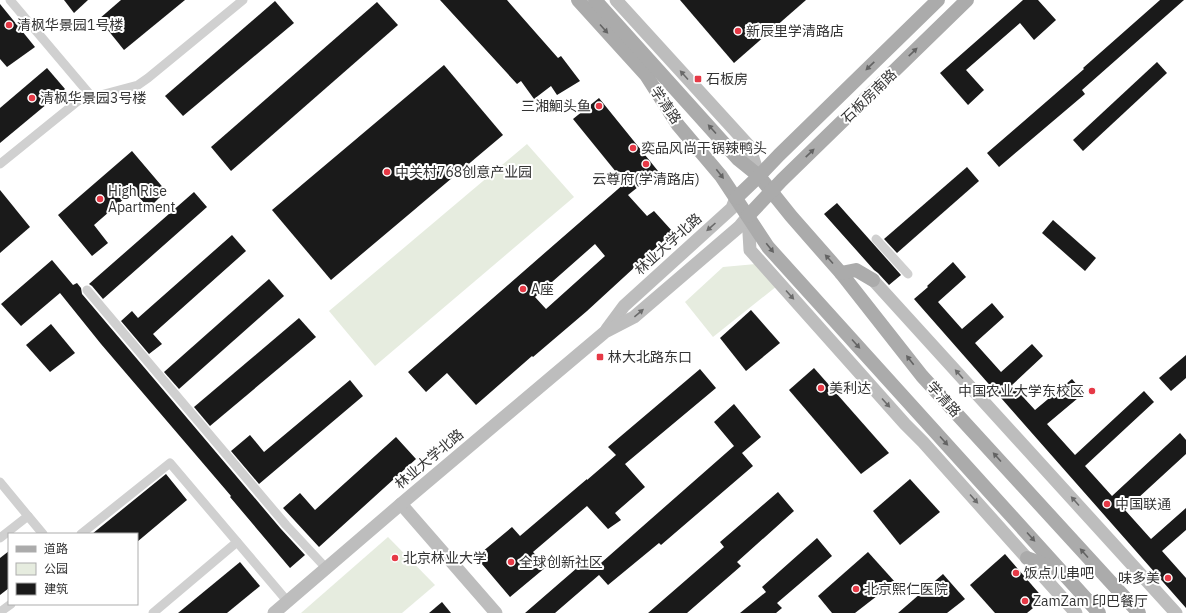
<svg xmlns="http://www.w3.org/2000/svg" width="1186" height="613" font-family="'IBM Plex Sans','Noto Sans SC',sans-serif">
  <style>
    .green { fill: #e6ecdf }
    .building { fill: #1a1a1a; fill-rule: evenodd }
    .lines { fill: none; stroke-linecap: round; stroke-linejoin: round }
    .street { stroke: #d0d0d0; stroke-width: 9 }
    .secondary { stroke: #bdbdbd; stroke-width: 13 }
    .primary { stroke: #ababab; stroke-width: 14 }
    .oneway { fill: #636363 }
    .oneway2 { fill: #6a6a6a }
    .poi-dot { fill: #e63946; stroke: #fff; stroke-width: 1.5 }
    .labels { text-anchor: middle; dominant-baseline: central; stroke-width: 4; stroke-linejoin: round; paint-order: stroke }
    .poi-label { font-size: 14px; fill: #333; stroke: #fff; text-anchor: start }
    .street-label { font-size: 14px; fill: #333; stroke: #fff }
  </style>
  <rect width="100%" height="100%" fill="#fff"/>
  <g class="green">
    <polygon points="527,144 574,197 375,366 329,311"/>
    <polygon points="756,264 777,286 713,337 685,302 723,267"/>
    <polygon points="388,537 435,585 402,613 301,613"/>
  </g>
  <g class="building">
    <polygon points="64,0 88,0 74,13"/>
    <polygon points="121,0 185,0 124,50 99,19"/>
    <polygon points="440,0 507,0 558,58 561,56 580,81 557,95 551,86 534,99 521,81 517,84"/>
    <polygon points="680,0 806,0 734,63"/>
    <polygon points="1023,0 1038,0 1056,20 1034,40 1020,23 966,70 984,90 968,105 940,73"/>
    <polygon points="1160,0 1184,0 1082,90 1085,94 999,167 987,153 1084,69 1083,68"/>
    <polygon points="275,1 294,23 183,116 165,96"/>
    <polygon points="377,2 398,25 231,171 211,147"/>
    <polygon points="0,4 35,47 7,67 0,59"/>
    <polygon points="1157,62 1167,73 1083,151 1073,140"/>
    <polygon points="444,65 503,135 331,280 272,210"/>
    <polygon points="47,68 65,89 0,143 0,108"/>
    <path d="M599 98 658 171 628 195 647 216 654 211 673 232 587 311 533 357 532 356 476 405 447 373 426 392 408 372 625 183 573 119ZM595 244 605 256 546 309 535 297Z"/>
    <polygon points="132,151 166,191 149,208 133,191 94,225 108,243 92,256 58,215"/>
    <polygon points="967,167 979,181 897,253 884,239"/>
    <polygon points="0,190 30,227 0,253"/>
    <polygon points="194,192 207,207 103,299 92,286 89,284"/>
    <polygon points="837,203 901,275 889,285 878,273 874,270 824,214"/>
    <polygon points="1053,220 1096,258 1085,271 1042,233"/>
    <polygon points="232,235 246,251 153,334 162,344 149,354 121,321 132,311 138,318"/>
    <polygon points="52,260 73,285 77,283 81,288 82,294 281,529 305,555 290,568 230,497 231,496 101,344 60,293 21,326 1,304"/>
    <polygon points="953,262 966,277 938,302 962,329 992,303 1004,317 975,343 1001,372 1032,344 1043,356 1012,385 1035,410 1072,379 1084,393 1047,424 1075,455 1144,391 1154,402 1085,466 1112,496 1180,433 1186,440 1186,454 1125,510 1151,539 1186,508 1186,530 1162,551 1186,578 1186,608 914,299 928,287 927,286"/>
    <polygon points="269,279 284,296 179,389 164,372"/>
    <polygon points="751,310 780,343 746,371 720,338"/>
    <polygon points="299,318 316,337 210,426 194,407"/>
    <polygon points="51,324 75,353 50,372 26,345"/>
    <polygon points="1186,355 1186,378 1171,391 1159,378"/>
    <polygon points="814,368 889,453 861,474 789,390"/>
    <polygon points="700,369 716,388 625,464 645,487 615,513 621,520 608,529 587,506 533,552 546,567 510,597 476,557 512,527 520,536 587,479 587,480 616,455 608,447"/>
    <polygon points="350,380 363,396 259,484 231,451 250,435 264,452"/>
    <polygon points="734,404 761,437 742,453 753,466 661,545 659,543 608,585 599,575 555,613 525,613 585,561 593,570 734,446 714,422"/>
    <polygon points="396,437 416,459 319,547 283,508 300,493 315,510"/>
    <polygon points="166,474 187,500 137,542 137,534 92,534"/>
    <polygon points="910,479 940,512 900,545 873,511"/>
    <polygon points="778,492 794,511 737,562 741,566 687,613 648,613 724,547 720,542"/>
    <polygon points="817,538 832,556 777,603 782,608 776,613 740,613 766,592 762,587"/>
    <polygon points="9,551 9,588 0,595 0,558"/>
    <polygon points="868,552 895,582 855,613 832,613 818,596"/>
    <polygon points="1005,554 1044,599 1027,613 995,613 970,585"/>
    <polygon points="240,562 260,586 227,613 178,613"/>
    <polygon points="943,574 965,599 947,613 898,613"/>
    <polygon points="442,602 451,613 429,613"/>
  </g>
  <g class="lines">
    <g class="street">
      <polyline points="10,0 92,97"/>
      <polyline points="0,164 78,101 138,85 148,78 243,0"/>
      <polyline points="876,239 908,274"/>
      <polyline points="87,290 286,525 326,568"/>
      <polyline points="0,482 28,516"/>
      <polyline points="81,534 170,463 288,602"/>
      <polyline points="0,538 28,516 43,534"/>
      <polyline points="0,612 11,604"/>
      <polyline points="153,613 237,542"/>
    </g>
    <g class="secondary">
      <polyline points="616,0 749,146 759,176"/>
      <polyline points="748,216 750,250 905,424 923,442 1076,613"/>
      <polyline points="873,280 1176,613"/>
      <polyline points="607,329 624,306 732,208 736,198"/>
      <polyline points="401,504 496,613"/>
      <polyline points="274,613 401,504 605,332 634,317 739,227 748,216"/>
    </g>
    <g class="primary">
      <polyline points="578,0 646,75 678,125 721,176 768,247 1099,613"/>
      <polyline points="595,0 738,159 759,176 791,216 841,273 922,376 1139,613"/>
      <polyline points="736,198 759,176 779,155 938,0"/>
      <polyline points="748,216 782,180 967,0"/>
      <polyline points="841,273 856,270 873,280"/>
      <polyline points="1027,558 1059,570"/>
    </g>
  </g>
  <defs><path id="oneway-solid" d="M-6-.8H1V-3.2L6.5 0L1 3.2V.8H-6Z"/></defs>
  <g class="oneway">
    <use href="#oneway-solid" transform="translate(604 29) rotate(48)"/>
    <use href="#oneway-solid" transform="translate(913 52) rotate(-44)"/>
    <use href="#oneway-solid" transform="translate(870 66) rotate(136)"/>
    <use href="#oneway-solid" transform="translate(712 129) rotate(-132)"/>
    <use href="#oneway-solid" transform="translate(810 153) rotate(-44)"/>
    <use href="#oneway-solid" transform="translate(720 174) rotate(52)"/>
    <use href="#oneway-solid" transform="translate(770 248) rotate(51)"/>
    <use href="#oneway-solid" transform="translate(829 259) rotate(-132)"/>
    <use href="#oneway-solid" transform="translate(856 344) rotate(48)"/>
    <use href="#oneway-solid" transform="translate(910 360) rotate(-128)"/>
    <use href="#oneway-solid" transform="translate(944 441) rotate(48)"/>
    <use href="#oneway-solid" transform="translate(997 457) rotate(-132)"/>
    <use href="#oneway-solid" transform="translate(1031 537) rotate(48)"/>
    <use href="#oneway-solid" transform="translate(1084 553) rotate(-132)"/>
  </g>
  <g class="oneway2">
    <use href="#oneway-solid" transform="translate(684 75) rotate(-132)"/>
    <use href="#oneway-solid" transform="translate(711 227) rotate(138)"/>
    <use href="#oneway-solid" transform="translate(790 295) rotate(48)"/>
    <use href="#oneway-solid" transform="translate(639 313) rotate(-40)"/>
    <use href="#oneway-solid" transform="translate(959 374) rotate(-132)"/>
    <use href="#oneway-solid" transform="translate(886 403) rotate(48)"/>
    <use href="#oneway-solid" transform="translate(974 499) rotate(48)"/>
    <use href="#oneway-solid" transform="translate(1075 501) rotate(-132)"/>
  </g>
  <g class="poi-dot">
    <circle cx="9" cy="25" r="4"/>
    <circle cx="738" cy="31" r="4"/>
    <rect x="694" y="75" width="8" height="8" rx="2"/>
    <circle cx="32" cy="98" r="4"/>
    <circle cx="599" cy="106" r="4"/>
    <circle cx="633" cy="148" r="4"/>
    <circle cx="646" cy="164" r="4"/>
    <circle cx="387" cy="172" r="4"/>
    <circle cx="100" cy="199" r="4"/>
    <circle cx="523" cy="289" r="4"/>
    <rect x="596" y="353" width="8" height="8" rx="2"/>
    <circle cx="821" cy="388" r="4"/>
    <circle cx="1092" cy="391" r="4"/>
    <circle cx="1107" cy="504" r="4"/>
    <circle cx="395" cy="558" r="4"/>
    <circle cx="511" cy="562" r="4"/>
    <circle cx="1016" cy="573" r="4"/>
    <circle cx="1168" cy="578" r="4"/>
    <circle cx="856" cy="589" r="4"/>
    <circle cx="1025" cy="601" r="4"/>
  </g>
  <g class="labels">
    <g class="poi-label">
      <text x="17" y="25">清枫华景园1号楼</text>
      <text x="746" y="31">新辰里学清路店</text>
      <text x="706" y="79">石板房</text>
      <text x="40" y="98">清枫华景园3号楼</text>
      <text x="591" y="106" text-anchor="end">三湘鮰头鱼</text>
      <text x="641" y="148">奕品风尚干锅辣鸭头</text>
      <text x="395" y="172">中关村768创意产业园</text>
      <text x="646" y="179" text-anchor="middle">云尊府(学清路店)</text>
      <text x="108" y="191">High Rise<tspan x="108" dy="16">Apartment</tspan></text>
      <text x="531" y="289">A座</text>
      <text x="608" y="357">林大北路东口</text>
      <text x="829" y="388">美利达</text>
      <text x="1084" y="391" text-anchor="end">中国农业大学东校区</text>
      <text x="1115" y="504">中国联通</text>
      <text x="403" y="558">北京林业大学</text>
      <text x="519" y="562">全球创新社区</text>
      <text x="1024" y="573">饭点儿串吧</text>
      <text x="1160" y="578" text-anchor="end">味多美</text>
      <text x="864" y="589">北京熙仁医院</text>
      <text x="1033" y="601">ZamZam 印巴餐厅</text>
    </g>
    <g class="street-label">
      <text transform="translate(869 96) rotate(-44)">石板房南路</text>
      <text transform="translate(666 105) rotate(56)">学清路</text>
      <text transform="translate(668 244) rotate(-42)">林业大学北路</text>
      <text transform="translate(944 399) rotate(48)">学清路</text>
      <text transform="translate(429 459) rotate(-40)">林业大学北路</text>
    </g>
  </g>
  <rect x="8" y="533" width="130" height="72" fill="#ffffff" stroke="#adadad"/>
  <rect x="16" y="546" width="20" height="6" fill="#ababab" stroke="#adadad"/>
  <text x="44" y="553" font-size="12" fill="#333333">道路</text>
  <rect x="16" y="563" width="20" height="12" fill="#e6ecdf" stroke="#adadad"/>
  <text x="44" y="573" font-size="12" fill="#333333">公园</text>
  <rect x="16" y="583" width="20" height="12" fill="#1a1a1a" stroke="#adadad"/>
  <text x="44" y="593" font-size="12" fill="#333333">建筑</text>
</svg>
